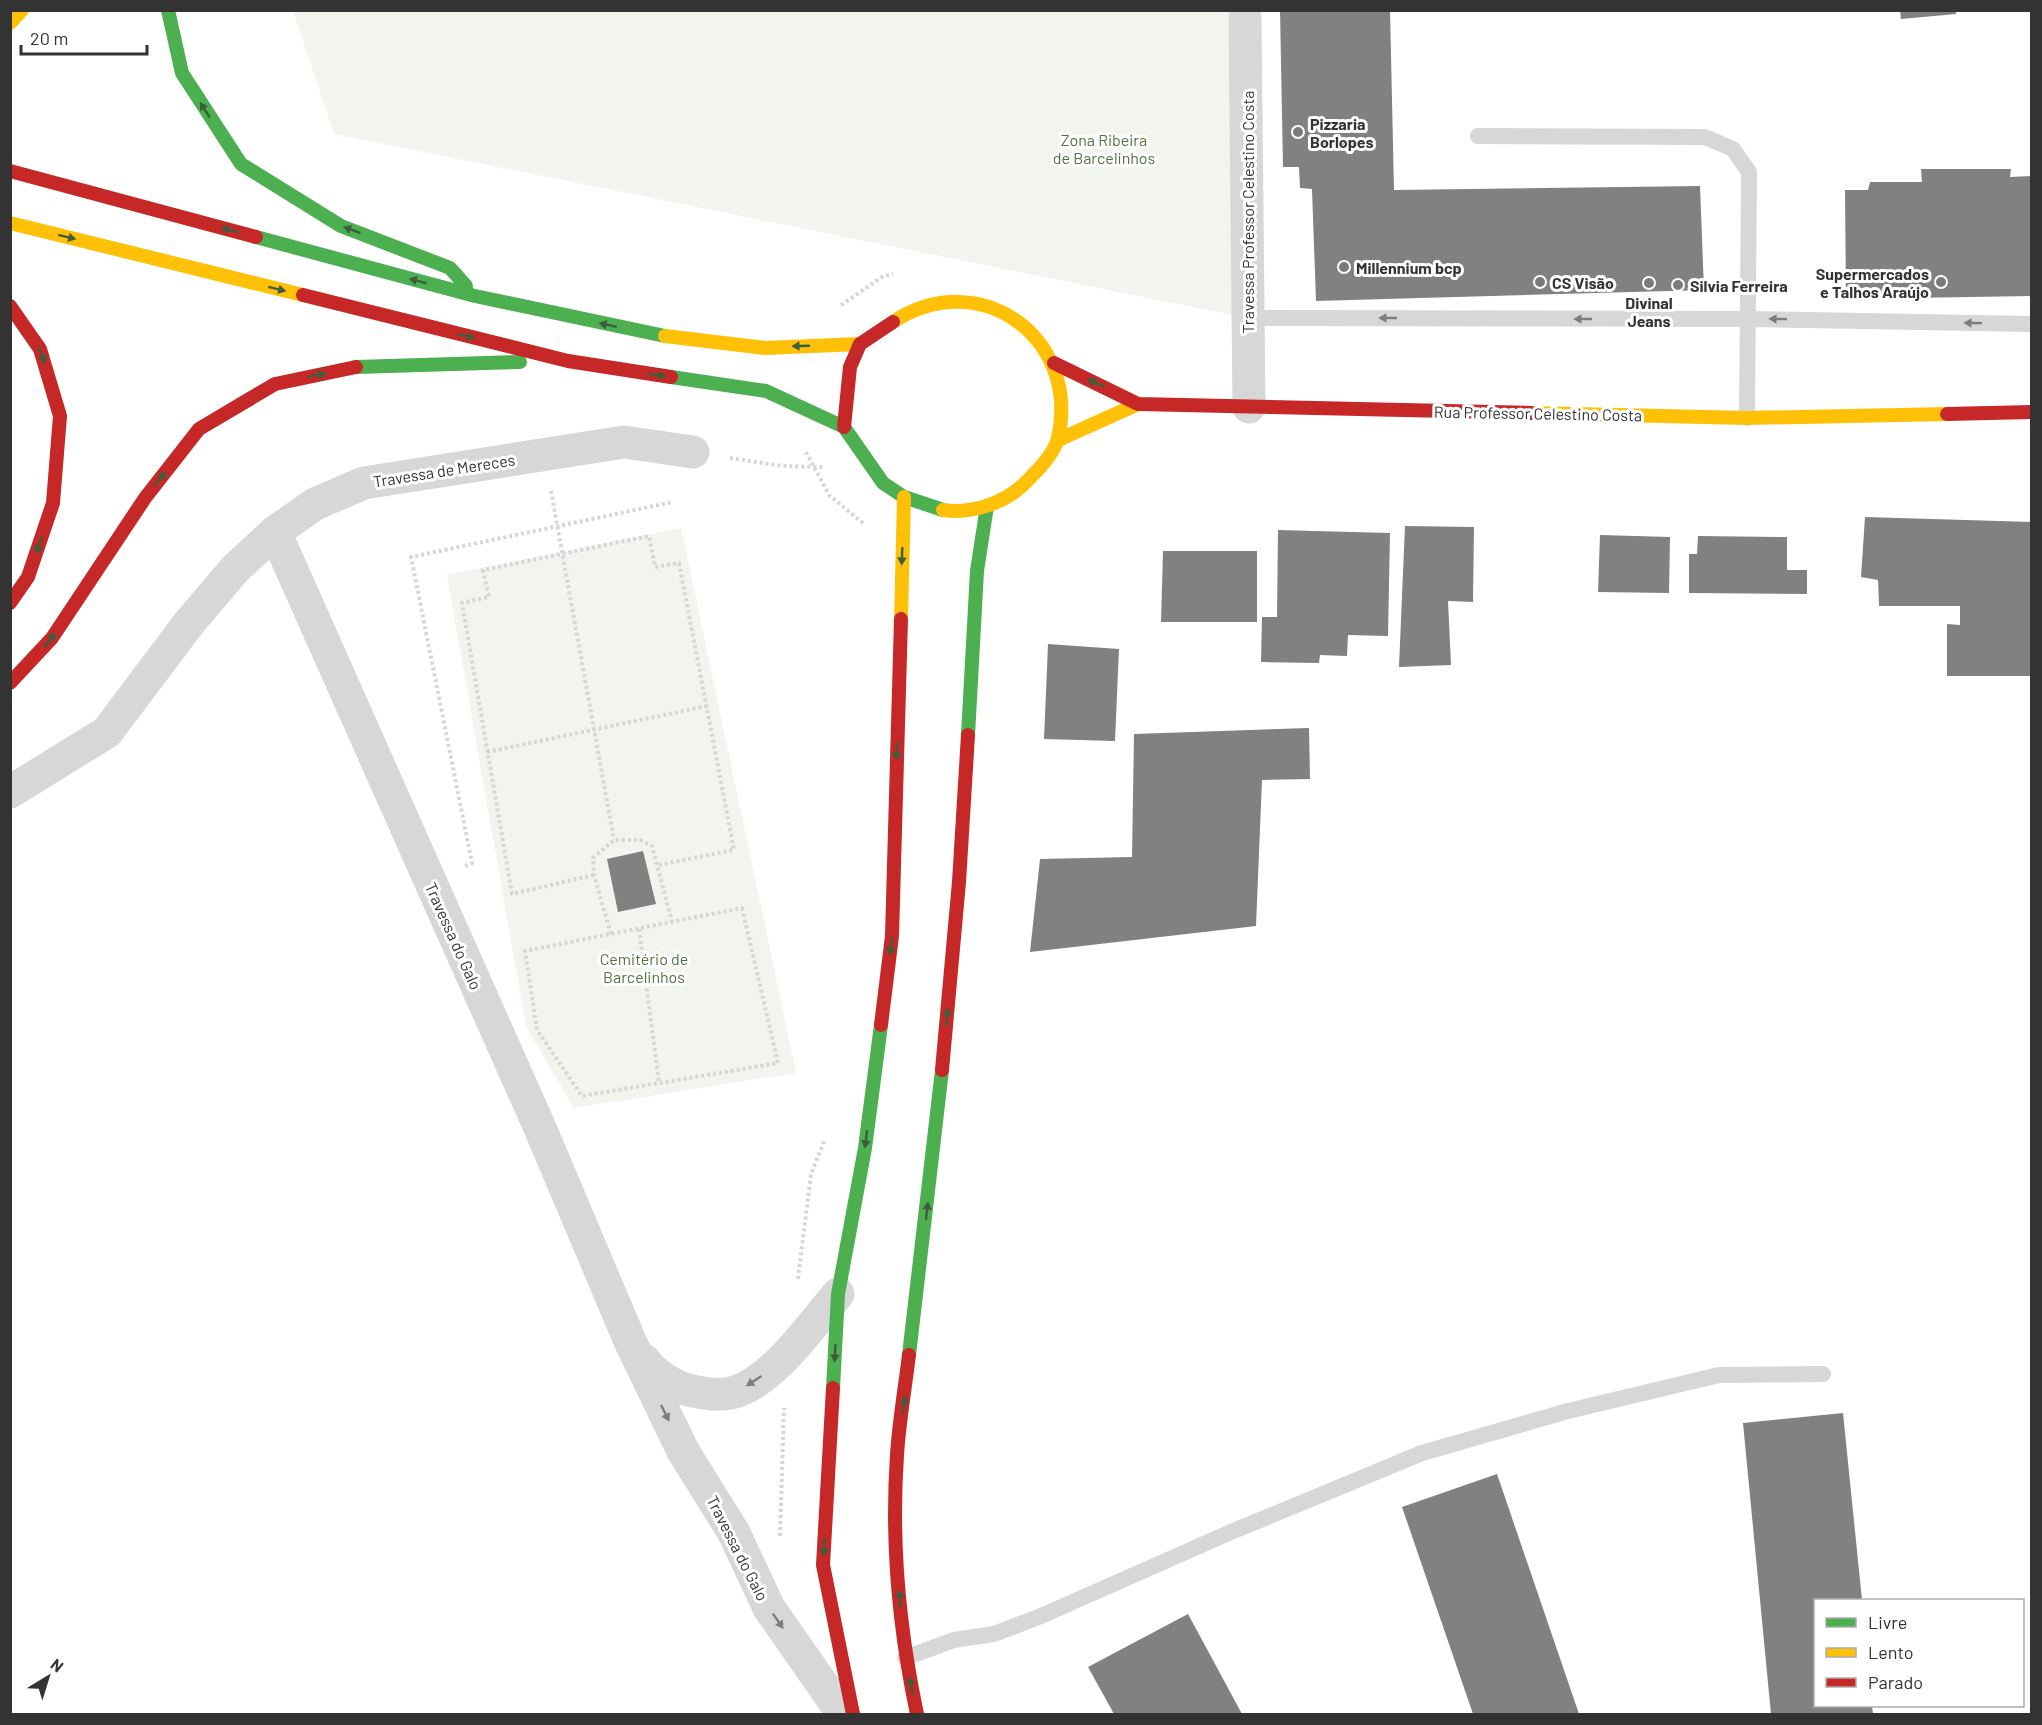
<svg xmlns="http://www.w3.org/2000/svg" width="2042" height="1725" font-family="Barlow,sans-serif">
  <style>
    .green { fill: #f1f5ed }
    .building { fill: #818181 }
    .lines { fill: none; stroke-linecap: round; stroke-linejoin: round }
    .path { stroke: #d6d6d6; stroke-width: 4; stroke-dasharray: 3 3; stroke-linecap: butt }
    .lane { stroke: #d7d7d7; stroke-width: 16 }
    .street { stroke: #d7d7d7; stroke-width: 33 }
    .fast { stroke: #4caf50; stroke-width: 14 }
    .slow { stroke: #ffc107; stroke-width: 14 }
    .jam { stroke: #c62828; stroke-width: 14 }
    .oneway { fill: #3c5e3d }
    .oneway2 { fill: #7d7d7d }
    .poi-dot { fill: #7a7a7a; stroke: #fff; stroke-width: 2 }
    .labels { text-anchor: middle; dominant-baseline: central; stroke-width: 6; stroke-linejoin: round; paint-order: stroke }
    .poi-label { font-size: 16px; font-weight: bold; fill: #333; stroke: #fff; text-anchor: start }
    .park-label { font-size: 16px; fill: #56703f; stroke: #fff }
    .street-label { font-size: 16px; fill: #333; stroke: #fff }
  </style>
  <rect width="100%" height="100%" fill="#fff"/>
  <g class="green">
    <polygon points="293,11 1253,11 1248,318 334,134"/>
    <polygon points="681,528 796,1073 574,1108 526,1027 447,575"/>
  </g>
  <g class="building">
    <polygon points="1280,10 1390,10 1394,190 1700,186 1704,290 1316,301 1312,189 1300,188 1299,167 1283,167"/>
    <polygon points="1900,10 1956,10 1956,14 1901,19"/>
    <polygon points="1921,169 2011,169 2010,177 2032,176 2032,296 1846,299 1845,190 1868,190 1870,182 1922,182"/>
    <polygon points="1865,517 2032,522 2032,676 1947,676 1947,624 1960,625 1960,606 1879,606 1878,580 1861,577"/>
    <polygon points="1405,526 1474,527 1473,602 1448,601 1451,665 1399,667"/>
    <polygon points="1278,530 1390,533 1388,636 1348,635 1347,656 1320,655 1319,663 1261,662 1262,617 1277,617"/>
    <polygon points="1600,535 1670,537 1669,593 1598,592"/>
    <polygon points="1698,536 1787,537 1787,570 1807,570 1807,594 1689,593 1689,554 1697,554"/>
    <polygon points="1163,551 1257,551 1257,622 1161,622"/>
    <polygon points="1048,644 1119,649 1115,741 1044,739"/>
    <polygon points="1309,728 1310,779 1262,780 1256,926 1030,952 1040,859 1132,857 1134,734"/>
    <polygon points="643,851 656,904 618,912 607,859"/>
    <polygon points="1843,1413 1862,1600 1816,1600 1816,1706 1872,1706 1873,1714 1771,1714 1743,1423"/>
    <polygon points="1497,1474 1579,1714 1473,1714 1402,1507"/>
    <polygon points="1188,1614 1242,1714 1114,1714 1088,1667"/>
  </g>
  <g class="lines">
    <g class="path">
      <polyline points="841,305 882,277 893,274"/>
      <polyline points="806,452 829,495 864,524"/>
      <polyline points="730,458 782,466 824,467"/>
      <polyline points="551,491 614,840"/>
      <polyline points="487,752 707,706"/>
      <polyline points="465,866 472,863 411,557 673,502"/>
      <polyline points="594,875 512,894 462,603 489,597 483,570 649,536 655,567 679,563 734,850 658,865"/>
      <polygon points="742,908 778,1063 582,1096 537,1030 525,951"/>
      <polyline points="639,929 659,1083"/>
      <polyline points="611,934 594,875 593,858 614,840 640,840 652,846 672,922"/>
      <polyline points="798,1279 811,1174 825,1139"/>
      <polyline points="780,1536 784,1408"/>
    </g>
    <g class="lane">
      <polyline points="1478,136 1705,137 1733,149 1749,172 1747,418"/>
      <polyline points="1248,318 1748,319 2032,324"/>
      <polyline points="905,1658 954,1640 994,1634 1041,1616 1231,1532 1422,1453 1568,1411 1719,1375 1823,1374"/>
    </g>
    <g class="street">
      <polyline points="1245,17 1249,407"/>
      <polyline points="275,532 540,1128 630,1341 683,1451 734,1533 769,1608 843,1714"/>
      <polyline points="10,792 107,732 189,623 235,569 275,532 315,504 364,483 624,442 693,452"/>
      <path d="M644 1360C655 1375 675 1388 693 1391 706 1394 722 1396 735 1392 774 1380 812 1324 838 1294"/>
    </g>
    <g class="fast">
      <polyline points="168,10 182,73 241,164 341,226 450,268 466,286"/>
      <polyline points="256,237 475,296 665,336"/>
      <polyline points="356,367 520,362"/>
      <polyline points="671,377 766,391 844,427 883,483 904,497 943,510"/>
      <polyline points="968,735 977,571 987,506"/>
      <polyline points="909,1355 942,1070"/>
      <polyline points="833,1388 838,1294 865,1148 881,1025"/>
    </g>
    <g class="slow">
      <polyline points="10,23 22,10"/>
      <polyline points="10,223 303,295"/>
      <path d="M893 322C979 265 1081 337 1058 438 1054 455 1035 473 1023 485 1003 504 970 514 943 510"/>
      <polyline points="665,336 765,348 860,344"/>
      <polyline points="1532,413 1747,418 1947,414"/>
      <polyline points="1058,440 1138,404"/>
      <polyline points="901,619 904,497"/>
    </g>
    <g class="jam">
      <polyline points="10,171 256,237"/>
      <polyline points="303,295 568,361 671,377"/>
      <polyline points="10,306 40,349 60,416 53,503 28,577 10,603"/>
      <polyline points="1054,363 1138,404 1532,413"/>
      <polyline points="1947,414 2032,412"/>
      <polyline points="844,427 850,367 860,344 893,322"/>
      <polyline points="10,683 52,638 145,498 199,429 275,384 356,367"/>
      <polyline points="881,1025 892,936 901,619"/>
      <polyline points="942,1070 959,882 968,735"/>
      <path d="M909 1355C905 1388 899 1422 897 1455 891 1542 899 1629 917 1714"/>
      <polyline points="833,1388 823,1565 853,1714"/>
    </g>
  </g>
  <defs><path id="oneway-solid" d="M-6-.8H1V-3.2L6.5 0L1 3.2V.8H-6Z" transform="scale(1.5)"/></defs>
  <g class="oneway">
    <use href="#oneway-solid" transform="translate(205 110) rotate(-123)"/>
    <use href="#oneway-solid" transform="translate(230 230) rotate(-165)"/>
    <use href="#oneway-solid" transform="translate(352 230) rotate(-159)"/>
    <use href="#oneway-solid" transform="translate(67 237) rotate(14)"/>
    <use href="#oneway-solid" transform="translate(418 281) rotate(-165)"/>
    <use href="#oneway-solid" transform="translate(277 289) rotate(14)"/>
    <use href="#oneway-solid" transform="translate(608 325) rotate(-168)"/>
    <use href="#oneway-solid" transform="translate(466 336) rotate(14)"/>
    <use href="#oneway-solid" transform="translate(801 346) rotate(178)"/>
    <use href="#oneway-solid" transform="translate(42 355) rotate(70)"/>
    <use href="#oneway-solid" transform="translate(317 375) rotate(-12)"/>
    <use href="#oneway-solid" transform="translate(657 375) rotate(8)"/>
    <use href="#oneway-solid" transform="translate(1096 383) rotate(-154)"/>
    <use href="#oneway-solid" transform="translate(160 479) rotate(-52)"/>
    <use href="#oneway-solid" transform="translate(39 545) rotate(108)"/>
    <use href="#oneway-solid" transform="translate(902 556) rotate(92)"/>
    <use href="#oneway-solid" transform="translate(50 640) rotate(-50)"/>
    <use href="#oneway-solid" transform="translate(897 751) rotate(92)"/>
    <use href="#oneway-solid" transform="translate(891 946) rotate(97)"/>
    <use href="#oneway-solid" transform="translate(947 1017) rotate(-85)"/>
    <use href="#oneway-solid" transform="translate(866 1139) rotate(97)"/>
    <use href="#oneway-solid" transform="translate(927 1211) rotate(-83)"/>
    <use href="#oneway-solid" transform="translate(835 1353) rotate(93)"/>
    <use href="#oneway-solid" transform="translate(904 1405) rotate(-82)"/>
    <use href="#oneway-solid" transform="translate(824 1547) rotate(93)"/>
    <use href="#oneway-solid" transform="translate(900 1599) rotate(-95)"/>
    <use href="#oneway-solid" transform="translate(911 1686) rotate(-102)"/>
  </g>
  <g class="oneway2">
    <use href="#oneway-solid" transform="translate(1388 318) rotate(-180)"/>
    <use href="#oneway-solid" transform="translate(1583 319) rotate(-180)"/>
    <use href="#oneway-solid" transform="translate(1778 319) rotate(-179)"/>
    <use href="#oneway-solid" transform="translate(1973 323) rotate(-179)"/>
    <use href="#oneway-solid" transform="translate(754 1381) rotate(147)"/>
    <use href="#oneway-solid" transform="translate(665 1413) rotate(64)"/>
    <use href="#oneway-solid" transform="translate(778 1621) rotate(55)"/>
  </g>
  <g class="poi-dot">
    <circle cx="1298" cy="132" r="6"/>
    <circle cx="1344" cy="267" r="6"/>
    <circle cx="1540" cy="282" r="6"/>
    <circle cx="1941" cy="282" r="6"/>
    <circle cx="1649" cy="283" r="6"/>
    <circle cx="1678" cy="285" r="6"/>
  </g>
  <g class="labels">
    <g class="poi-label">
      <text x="1310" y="123">Pizzaria<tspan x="1310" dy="18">Borlopes</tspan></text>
      <text x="1356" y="267">Millennium bcp</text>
      <text x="1929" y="273" text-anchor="end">Supermercados<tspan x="1929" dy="18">e Talhos Araújo</tspan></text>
      <text x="1552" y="282">CS Visão</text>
      <text x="1690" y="285">Silvia Ferreira</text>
      <text x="1649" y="302" text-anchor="middle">Divinal<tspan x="1649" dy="18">Jeans</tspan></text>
    </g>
    <g class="park-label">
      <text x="1104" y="139">Zona Ribeira<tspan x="1104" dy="18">de Barcelinhos</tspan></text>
      <text x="644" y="958">Cemitério de<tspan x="644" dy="18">Barcelinhos</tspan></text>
    </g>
    <g class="street-label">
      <text transform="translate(1247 212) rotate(-90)">Travessa Professor Celestino Costa</text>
      <text transform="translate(1538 413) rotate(1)">Rua Professor Celestino Costa</text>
      <text transform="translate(444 470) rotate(-9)">Travessa de Mereces</text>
      <text transform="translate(454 936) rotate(66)">Travessa do Galo</text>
      <text transform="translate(738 1548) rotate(63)">Travessa do Galo</text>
    </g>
  </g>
  <rect width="2042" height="1725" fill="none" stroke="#333333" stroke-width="24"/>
  <rect x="1814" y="1599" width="210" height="108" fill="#ffffff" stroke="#adadad" stroke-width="1.5"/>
  <rect x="1826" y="1618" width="30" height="9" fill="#4caf50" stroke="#adadad" stroke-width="1.5"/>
  <text x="1868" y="1629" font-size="18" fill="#333333">Livre</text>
  <rect x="1826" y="1648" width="30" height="9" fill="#ffc107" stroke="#adadad" stroke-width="1.5"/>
  <text x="1868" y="1659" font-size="18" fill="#333333">Lento</text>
  <rect x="1826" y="1678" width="30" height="9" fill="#c62828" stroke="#adadad" stroke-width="1.5"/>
  <text x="1868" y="1689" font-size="18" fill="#333333">Parado</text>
  <g transform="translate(48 1677) rotate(38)" stroke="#ffffff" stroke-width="4.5" paint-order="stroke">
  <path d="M0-4.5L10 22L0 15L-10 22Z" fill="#333333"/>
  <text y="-9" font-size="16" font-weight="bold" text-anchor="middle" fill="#333333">N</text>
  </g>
  <path d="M21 45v9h126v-9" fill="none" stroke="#333333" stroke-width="3"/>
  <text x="30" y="45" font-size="18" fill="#333333" stroke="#ffffff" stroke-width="4.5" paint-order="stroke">20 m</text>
</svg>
